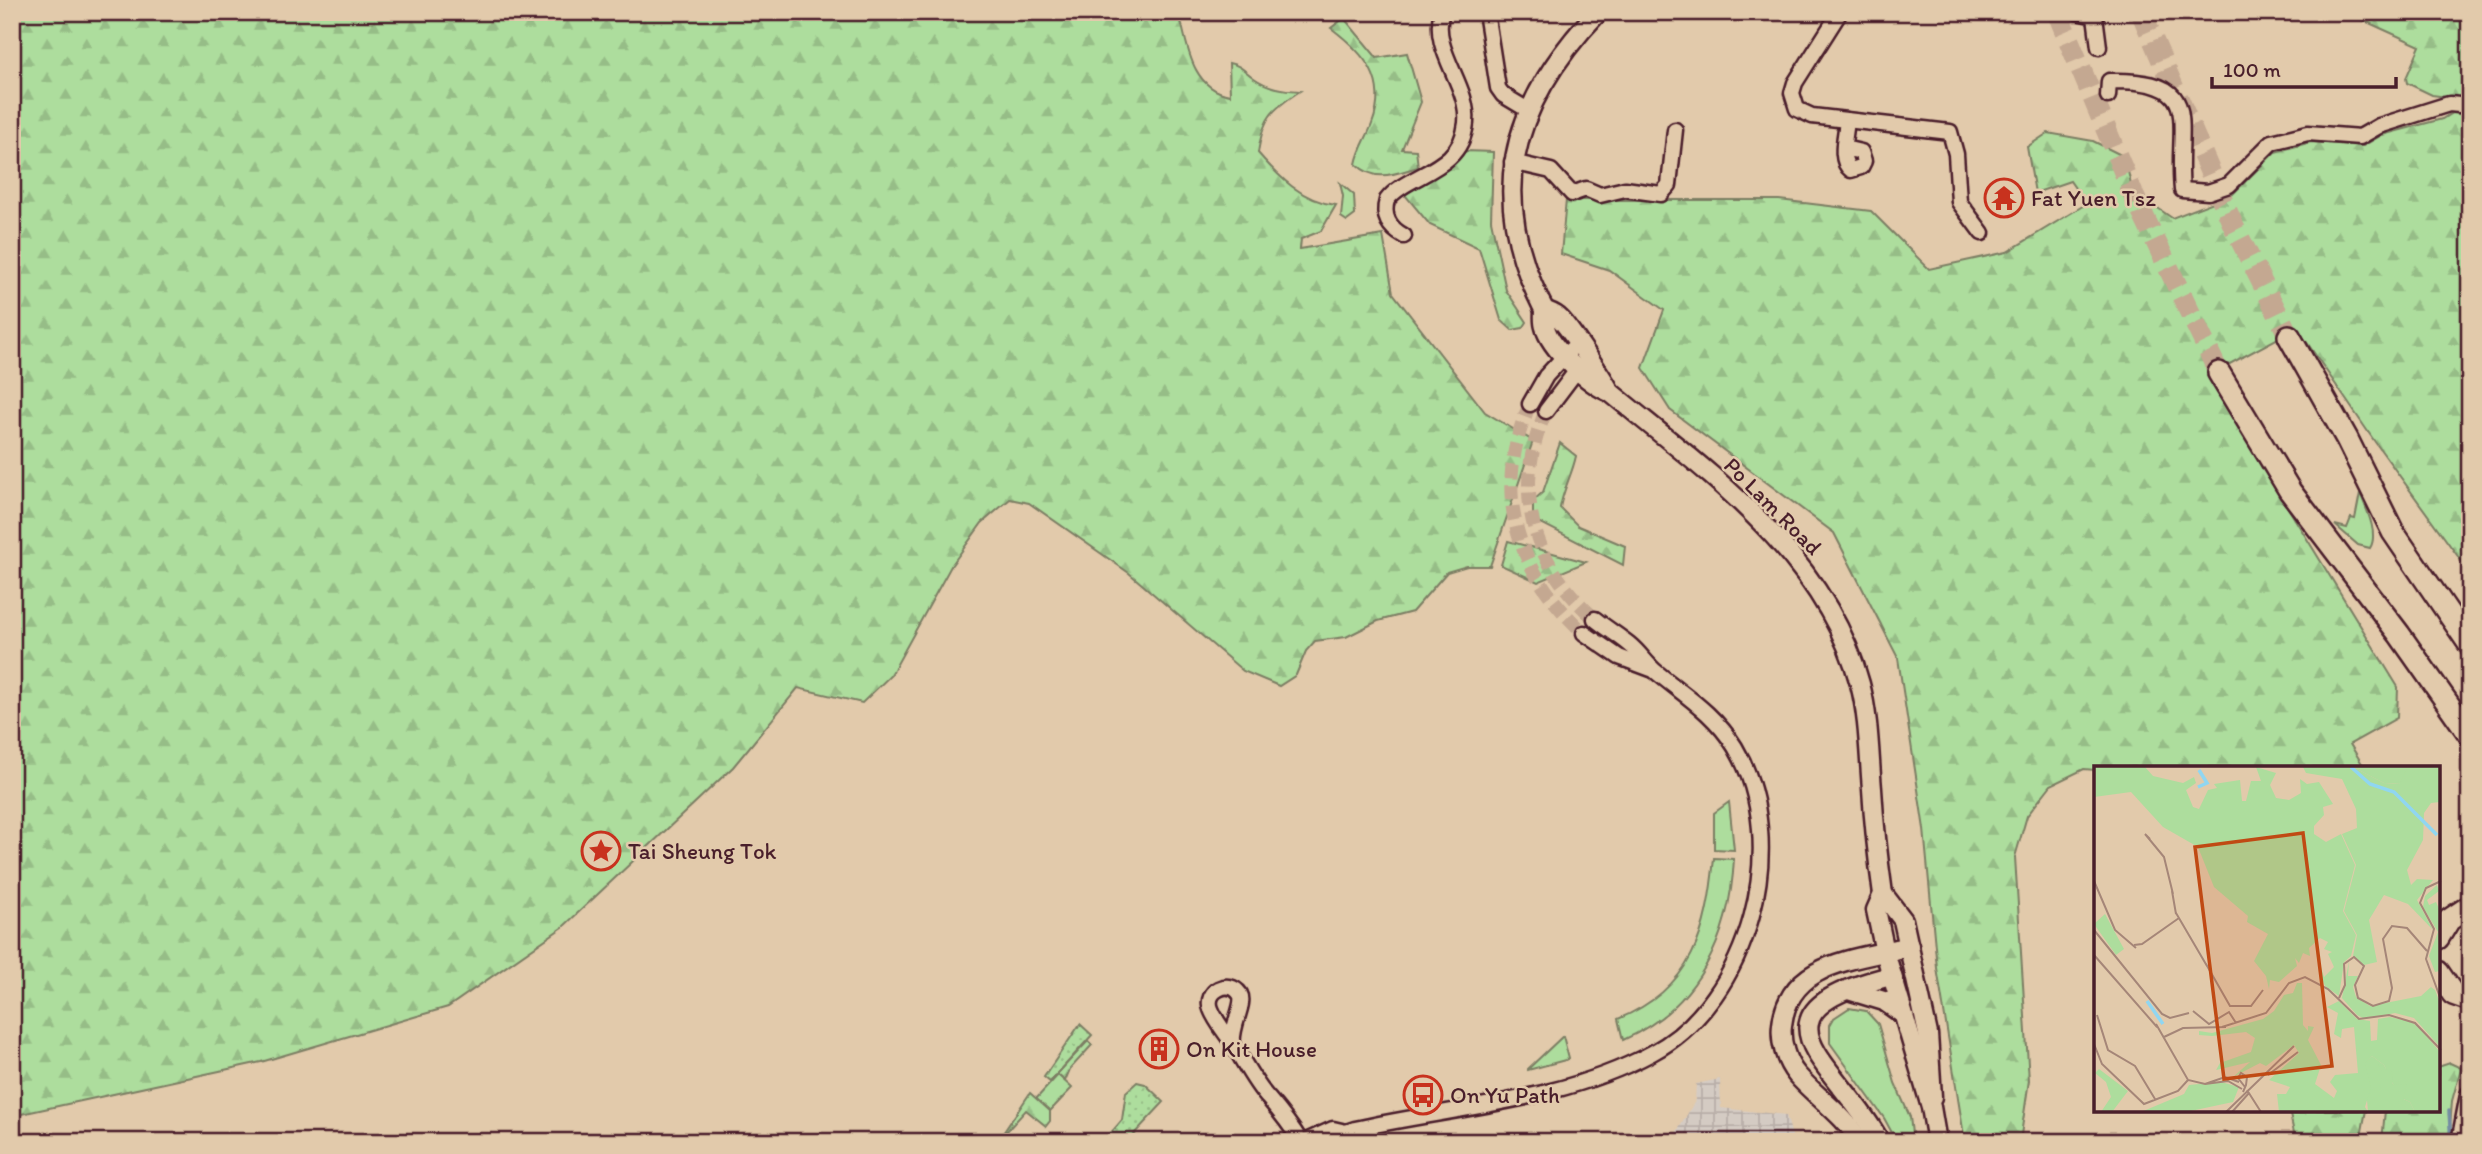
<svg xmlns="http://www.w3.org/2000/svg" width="2482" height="1154" font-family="Itim,sans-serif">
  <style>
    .industrial { fill: url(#industrial-grid) }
    .grass { fill: #addd9d; stroke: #7c7e64; stroke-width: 2 }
    .forest { fill: url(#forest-firs); stroke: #7c7e64; stroke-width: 2 }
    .park { fill: url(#park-dots); stroke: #7c7e64; stroke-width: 2 }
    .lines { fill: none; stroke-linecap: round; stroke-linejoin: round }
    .stream { stroke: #748da2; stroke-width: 3.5 }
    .minor-tunnel { stroke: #c4a891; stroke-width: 14; stroke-dasharray: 14 7; stroke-linecap: butt }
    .highway-tunnel { stroke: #c4a891; stroke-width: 21; stroke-dasharray: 21 10; stroke-linecap: butt }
    .minor-casing { stroke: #4a1f2b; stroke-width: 19 }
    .major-casing { stroke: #4a1f2b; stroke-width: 23 }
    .highway-casing { stroke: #4a1f2b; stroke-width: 26 }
    .minor { stroke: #e2caab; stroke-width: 14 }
    .major { stroke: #e2caab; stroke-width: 18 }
    .highway { stroke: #e2caab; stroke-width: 21 }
    .labels { text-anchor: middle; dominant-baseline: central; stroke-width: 5; stroke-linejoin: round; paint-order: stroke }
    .poi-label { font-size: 23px; fill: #4a1f2b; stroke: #e2caab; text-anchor: start }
    .street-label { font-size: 23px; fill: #4a1f2b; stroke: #e2caab }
    .inset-river { fill: none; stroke: #90d6f1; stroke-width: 3.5 }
    .inset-road { fill: none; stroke: #a58678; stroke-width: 2 }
    .view { fill: #c04a14; fill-opacity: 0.15; stroke: #c04a14; stroke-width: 3.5 }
    .inset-edge { fill: none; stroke: #4a1f2b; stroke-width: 3.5 }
  </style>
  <defs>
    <pattern id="industrial-grid" width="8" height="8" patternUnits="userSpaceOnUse" patternTransform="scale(1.75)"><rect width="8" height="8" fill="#d4cbc3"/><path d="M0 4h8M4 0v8" fill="none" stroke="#b8aea8"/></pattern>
    <pattern id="forest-firs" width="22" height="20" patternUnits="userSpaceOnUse" patternTransform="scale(1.75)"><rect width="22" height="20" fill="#addd9d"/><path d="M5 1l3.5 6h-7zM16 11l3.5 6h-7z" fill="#96bd87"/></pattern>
    <pattern id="park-dots" width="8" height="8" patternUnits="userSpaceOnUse" patternTransform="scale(1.75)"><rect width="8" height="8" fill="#addd9d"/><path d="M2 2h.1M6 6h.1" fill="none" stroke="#96bd87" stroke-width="1.8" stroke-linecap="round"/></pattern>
  </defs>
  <rect width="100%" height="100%" fill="#e2caab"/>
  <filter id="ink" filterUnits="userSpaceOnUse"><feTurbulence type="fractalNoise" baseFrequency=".0143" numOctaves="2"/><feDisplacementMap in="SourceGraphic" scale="14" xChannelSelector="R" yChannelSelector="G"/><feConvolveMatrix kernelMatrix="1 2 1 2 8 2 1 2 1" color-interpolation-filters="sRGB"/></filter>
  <g filter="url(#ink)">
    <polygon class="industrial" points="1720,1079 1721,1108 1786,1115 1794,1142 1671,1142 1695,1101 1696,1084"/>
    <g class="grass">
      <path d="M2360 493C2366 508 2379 534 2370 548L2358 545 2335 525 2347 528 2351 518 2355 519Z"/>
      <polygon points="1729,802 1734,850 1714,849 1714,813"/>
      <path d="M1714 858 1734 859C1730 938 1698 1007 1623 1040L1618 1019C1693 988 1707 932 1714 858Z"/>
      <polygon points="1849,1008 1866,1011 1878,1024 1895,1083 1910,1117 1913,1142 1897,1142 1884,1118 1830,1043 1830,1025 1834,1018"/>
      <polygon points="1563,1036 1569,1059 1528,1070 1528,1069"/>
      <polygon points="1058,1075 1072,1088 1050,1111 1036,1099"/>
    </g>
    <g class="forest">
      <path d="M12 12H1128L1135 17 1147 20 1156 12H1179C1187 44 1191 89 1230 95L1229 63C1241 65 1245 72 1254 78 1268 88 1283 90 1300 91 1271 110 1263 118 1258 153 1278 176 1303 202 1336 205L1321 231 1301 239 1300 249 1383 235 1393 293 1485 412 1533 441 1490 566H1467L1447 572 1412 612 1378 621 1346 637 1315 641 1306 651 1296 675 1279 686 1243 671 1129 573 1029 503 1010 499 982 523 951 566 891 675 862 703 798 688 733 767 563 927 448 1007 261 1062 12 1116Z"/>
      <polygon points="2345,12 2470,12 2470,100 2432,95 2407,83 2406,78 2420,46"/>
      <path d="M1344 18 1377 58 1407 53 1421 102 1402 149 1416 150 1418 167C1394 174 1376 183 1356 164 1359 148 1367 138 1372 124 1389 80 1364 53 1331 28Z"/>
      <polygon points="2452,113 2470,115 2470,573 2375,442 2297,328 2207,376 2398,687 2397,718 2350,744 2364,767 2095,767 2095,770 2084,769 2051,785 2027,816 2015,857 2029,1080 2020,1142 1965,1142 1937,968 1924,829 1898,658 1834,533 1670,410 1643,368 1664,310 1609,270 1561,254 1566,200 1779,200 1871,211 1929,269 2007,252 2086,204 2070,181 2035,193 2027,147 2048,133 2093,141 2125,157 2132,190 2172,218 2232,195 2275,152 2311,142 2363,146 2382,135 2442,119"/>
      <polygon points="1466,151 1493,152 1491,220 1506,290 1527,322 1523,328 1512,330 1501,320 1479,248 1430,225 1405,195"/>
      <polygon points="1340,183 1354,195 1355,215 1347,221 1341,217 1343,196"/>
      <path d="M1560 443 1576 456C1572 475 1563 489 1560 508L1578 526 1625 546 1623 565 1533 519V501L1543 492Z"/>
      <polygon points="1508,541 1586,562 1538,582 1501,565"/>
      <polygon points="1088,1041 1092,1045 1070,1069 1065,1081 1057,1074"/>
      <polygon points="2450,1063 2461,1068 2452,1101 2449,1142 2382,1142 2385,1110 2438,1110 2438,1067"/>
      <polygon points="1030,1093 1050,1111 1050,1121 1046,1126 1026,1110 997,1142"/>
      <polygon points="2289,1110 2366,1110 2360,1142 2296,1142"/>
    </g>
    <g class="park">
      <polygon points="1080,1024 1092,1035 1050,1082 1044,1077"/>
      <polygon points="1137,1082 1145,1084 1164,1102 1134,1134 1141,1142 1103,1142 1122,1120 1126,1092"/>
    </g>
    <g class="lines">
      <polyline class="stream" points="2449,1111 2451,1142"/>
      <g class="minor-tunnel">
        <path d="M1530 404C1491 491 1515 570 1584 633"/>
        <path d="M1546 411C1511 491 1531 562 1595 619"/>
      </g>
      <g class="highway-tunnel">
        <polyline points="2057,12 2134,196 2219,373"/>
        <polyline points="2141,12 2234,227 2289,336"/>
      </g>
      <defs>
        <g id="minor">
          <polyline points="1486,12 1498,88 1503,95 1528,110"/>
          <polyline points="1840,12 1795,83 1792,93 1797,109 1812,116 1950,132 1956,154 1959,202 1982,233"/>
          <polyline points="2077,12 2095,16 2099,47"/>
          <path d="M2108 96 2109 81C2207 79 2175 121 2182 190L2208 192 2229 185 2272 142 2308 133 2360 137 2379 126 2449 104 2470 106"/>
          <path d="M1844 148 1861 152 1864 161 1861 167 1851 170C1838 160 1846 135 1847 120"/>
          <polyline points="1512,162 1551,171 1572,194 1586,189 1600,195 1625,189 1661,194 1669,185 1675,130"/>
          <path d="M1404 236C1389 228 1382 216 1387 200 1407 173 1461 172 1466 123 1470 85 1430 50 1442 12"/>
          <polyline points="1530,404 1546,376 1571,349"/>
          <polyline points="1546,411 1577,370"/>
          <polyline points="1584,633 1619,657 1651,669"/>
          <path d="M1233 1045C1230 1027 1246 1004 1240 994 1229 978 1204 991 1211 1009 1215 1020 1224 1031 1231 1041 1243 1060 1254 1083 1269 1099 1281 1113 1291 1126 1301 1142"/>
          <polyline points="1304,1142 1333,1129 1346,1132"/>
          <path d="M1335 1142 1346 1132 1355 1129C1454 1107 1561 1102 1652 1053 1750 1001 1792 842 1735 747 1714 713 1684 695 1655 671 1646 663 1639 652 1629 644 1618 635 1606 628 1595 619"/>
        </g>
        <g id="major">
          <path d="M1544 310C1544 315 1543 322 1545 327 1550 348 1590 385 1610 392 1708 473 1825 554 1860 684 1869 718 1869 754 1872 789 1874 824 1878 859 1883 894L1876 910 1885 952 1931 1107 1937 1142"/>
          <path d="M1544 310C1549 312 1556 314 1559 318 1567 324 1606 383 1610 392"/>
          <path d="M1549 319C1484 200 1508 107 1598 12"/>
          <polyline points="1883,894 1903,920 1928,1034 1932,1097"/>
          <polyline points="1848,990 1884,1001 1901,1013"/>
          <path d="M1860 1142C1844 1114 1818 1099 1797 1075 1786 1062 1780 1042 1782 1025 1789 960 1860 960 1909 946"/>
          <path d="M1880 1142C1839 1064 1736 1014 1891 976"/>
          <polyline points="2461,1142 2470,1095"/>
        </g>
        <g id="highway">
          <polyline points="2289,336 2347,439 2393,532 2470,645"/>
          <polyline points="2219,373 2290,491 2399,634 2470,735"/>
          <polyline points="2438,938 2449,920 2470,906"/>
          <polyline points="2438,972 2453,994 2470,1000"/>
        </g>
      </defs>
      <use href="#minor" class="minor-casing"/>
      <use href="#major" class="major-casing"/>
      <use href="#highway" class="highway-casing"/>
      <use href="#minor" class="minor"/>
      <use href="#major" class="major"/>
      <use href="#highway" class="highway"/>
    </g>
  </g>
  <defs>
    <symbol id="temple-ring" viewBox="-11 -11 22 22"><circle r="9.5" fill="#e2caab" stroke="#c8321e" stroke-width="1.5"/><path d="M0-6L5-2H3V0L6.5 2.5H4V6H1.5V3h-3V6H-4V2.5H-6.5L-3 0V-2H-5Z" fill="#c8321e"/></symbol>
    <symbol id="sight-ring" viewBox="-11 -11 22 22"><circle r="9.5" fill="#e2caab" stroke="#c8321e" stroke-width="1.5"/><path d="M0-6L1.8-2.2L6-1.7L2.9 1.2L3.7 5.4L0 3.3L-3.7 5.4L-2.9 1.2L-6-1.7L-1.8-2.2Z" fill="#c8321e"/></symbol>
    <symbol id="building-ring" viewBox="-11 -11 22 22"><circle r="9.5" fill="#e2caab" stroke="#c8321e" stroke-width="1.5"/><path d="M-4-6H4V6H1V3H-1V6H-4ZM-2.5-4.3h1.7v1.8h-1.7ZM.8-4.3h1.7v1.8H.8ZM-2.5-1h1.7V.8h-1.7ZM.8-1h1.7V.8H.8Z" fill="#c8321e"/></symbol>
    <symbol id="bus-ring" viewBox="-11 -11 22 22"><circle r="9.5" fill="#e2caab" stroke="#c8321e" stroke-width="1.5"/><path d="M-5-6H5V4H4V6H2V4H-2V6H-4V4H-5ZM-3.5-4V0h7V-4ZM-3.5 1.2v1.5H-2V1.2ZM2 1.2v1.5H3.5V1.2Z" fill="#c8321e"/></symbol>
  </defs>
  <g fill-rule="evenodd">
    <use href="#temple-ring" x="1982" y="176" width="44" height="44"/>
    <use href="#sight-ring" x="579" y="829" width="44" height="44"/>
    <use href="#building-ring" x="1137" y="1027" width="44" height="44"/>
    <use href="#bus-ring" x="1401" y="1073" width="44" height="44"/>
  </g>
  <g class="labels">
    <g class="poi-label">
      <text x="2031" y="198">Fat Yuen Tsz</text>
      <text x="628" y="851">Tai Sheung Tok</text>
      <text x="1186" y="1049">On Kit House</text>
      <text x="1450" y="1095">On Yu Path</text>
    </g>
    <g class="street-label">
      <text transform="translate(1773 506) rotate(45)">Po Lam Road</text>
    </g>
  </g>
  <g transform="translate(2094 766)">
    <rect width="346" height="346" fill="#e2caab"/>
    <path d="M259 1H313V6L307 18 290 17ZM278 290 290 299 305 331 316 336 321 346H274L270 297Z" fill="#addd9d"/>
    <path d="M0 1H51L59 10 89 17 100 11 102 17 92 24 99 41 105 43 114 24 123 22 120 18 146 14 148 35H152L157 15H167L162 1 182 7 176 19 182 32 195 34 207 27 206 13 213 18 225 16 239 38 229 41 230 49 220 60V68L232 76 247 68 261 99 249 145 262 169 257 190 250 196 245 230 231 220 226 208 227 201 230 211 240 201 234 188 238 186 230 183 234 176 226 172 215 182 216 190 209 187 205 197 201 192 203 200 185 216 176 214 175 223 172 210 160 195 174 168 153 156 154 150 120 121 104 81 69 61 37 26 0 31ZM209 1H259L290 17 306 18 313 1H346V36L337 37 330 47 329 74 313 104 317 119 323 113 339 114 323 134 339 164 314 138 290 129 275 154 283 196 270 199 259 190 263 169 250 145 262 99 248 68 263 62 262 43 248 13 212 7ZM343 119 345 125 333 134 335 139 342 136 346 145V205L341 206 335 190 344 166 329 141 331 130ZM255 195 254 210H264L259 221 262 231 276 240 327 230 337 221 341 224 346 237V281L320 252 301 247 271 253 263 249 248 232ZM203 217H208L209 259 214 265V260L220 261 214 274 227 299 221 318 240 332 243 325 236 316 241 309 264 307 260 261 248 263 247 272 240 268 244 247 233 241 245 235 263 253 276 255 277 275 283 274 284 253 296 251 318 256 330 267 346 286V346H321L316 336 305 331 290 299 278 290 271 297 277 321 271 341 274 346H185L183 328H192L196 321 175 314 205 287 200 279 172 300 166 297 139 311 156 296 122 304 126 297 157 286 161 272 152 266 118 270 105 269V265L118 267 169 253 180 245 190 229 199 227ZM5 303 34 325 18 346H7L17 331 12 316 1 307ZM127 316 145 321 139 336 92 346H47L90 328 95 319Z" fill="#addd9d"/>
    <path d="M284 298 299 307 298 319 313 318 306 344 286 322 288 304Z" fill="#addd9d"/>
    <path d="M11 148 30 183 22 189 0 158Z" fill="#addd9d"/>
    <path class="inset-river" d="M257 1 276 18 300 26 343 69M104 21 113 17 105 4M53 235 69 258"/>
    <path class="inset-road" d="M56 73 51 68 70 91 79 128M0 115 21 164 42 182M347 115 332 122 326 137 340 163 332 193 347 234M78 125 82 148M82 147 113 200M0 164 68 248 76 252 95 247M40 179 48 178 85 152M0 189 63 261M112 198 136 240H157L169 224M245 232 251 219 250 198 260 191 270 200 261 219 264 232 279 240 295 235 298 222 289 173 298 160 313 162 333 185M99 245 115 258 135 246 142 257M3 249 14 284 41 300 61 333M62 258 94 314 111 318 131 311 145 316M128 261 172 247 195 217 211 211 234 223 265 253 295 249 321 257 347 284M70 271 89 262 132 261M0 278 8 298 50 338 84 325 94 314M174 309 204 286M111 318 134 315 148 323M153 324 167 346M149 326 152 319 153 311 147 307 144 312 151 321M132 346 200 280M138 346 155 327"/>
    <path class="view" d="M209 67 238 300 130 313 101 81Z"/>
    <rect width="346" height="346" class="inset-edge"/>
  </g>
  <rect width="2482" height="1154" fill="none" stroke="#e2caab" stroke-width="42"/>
  <rect x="21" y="21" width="2440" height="1112" fill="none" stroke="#4a1f2b" stroke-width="2.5" filter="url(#ink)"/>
  <path d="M2212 77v10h184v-10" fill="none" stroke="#4a1f2b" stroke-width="3.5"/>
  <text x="2223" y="77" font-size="21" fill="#4a1f2b" stroke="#e2caab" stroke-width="5" paint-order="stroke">100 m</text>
</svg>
